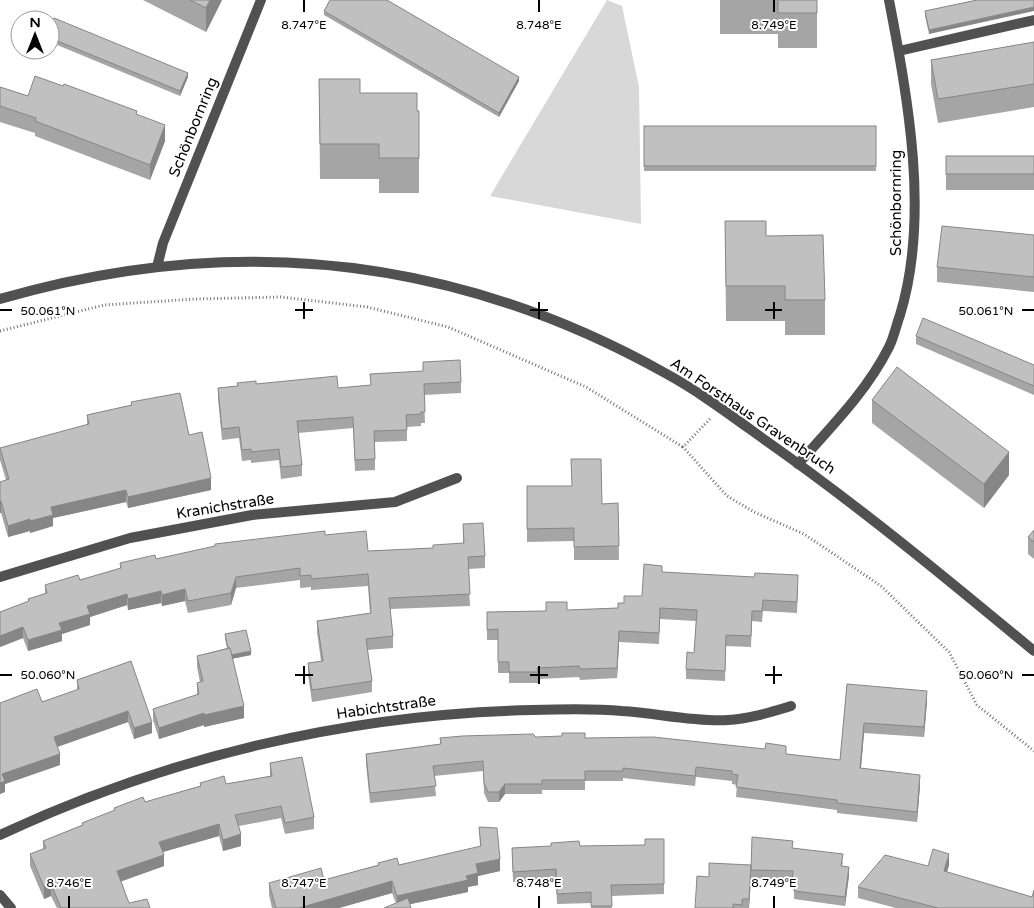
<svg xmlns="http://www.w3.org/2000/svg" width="1034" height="908" font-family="'Varela Round',sans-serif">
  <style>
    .green { fill: #d8d8d8 }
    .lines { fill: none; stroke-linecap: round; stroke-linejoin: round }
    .path { stroke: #737373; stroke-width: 3; stroke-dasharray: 1 2.5; stroke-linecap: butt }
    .service { stroke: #515151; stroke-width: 10 }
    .minor { stroke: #515151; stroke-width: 10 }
    .wall { fill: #a5a5a5 }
    .shaded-wall { fill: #868686 }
    .building { fill: #c0c0c0; stroke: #868686 }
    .ticks { fill: none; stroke: #000; stroke-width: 2 }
    .labels { text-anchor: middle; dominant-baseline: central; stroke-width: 4; stroke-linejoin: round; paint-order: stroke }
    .street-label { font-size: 15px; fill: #000; stroke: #fff }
    .ticks-label { font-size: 12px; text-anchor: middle; fill: #000; stroke: #fff; stroke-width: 4; stroke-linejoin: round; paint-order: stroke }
  </style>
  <rect width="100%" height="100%" fill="#fff"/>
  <polygon class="green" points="607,0 622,6 639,87 641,224 490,196"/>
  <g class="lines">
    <g class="path">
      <polyline points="0,331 104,305 195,299 281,297 367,307 448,327 586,387 683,447"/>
      <polyline points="710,419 683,447 727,496 754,512 804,534 881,586 949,652 977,705 1034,751"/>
    </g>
    <polyline class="service" points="899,51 1034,20"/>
    <g class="minor">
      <polyline points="157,267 163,243 261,0"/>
      <path d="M0 299C231 232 454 255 665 373 700 392 733 417 765 440 859 506 946 578 1034 651"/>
      <path d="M798 464C831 427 867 391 889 347 894 337 896 326 900 315 930 217 908 99 889 0"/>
      <polyline points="0,577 130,538 252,515 395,502 457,478"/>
      <path d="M0 835C167 757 348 714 532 710 562 709 593 708 622 711 657 713 693 722 728 720 749 719 771 712 791 706"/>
      <polyline points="0,895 11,908"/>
    </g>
  </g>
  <g class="wall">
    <polygon points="143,0 222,0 206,32"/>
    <polygon points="720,0 817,0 817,48 778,48 778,34 720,34"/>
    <polygon points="977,0 929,34 925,16 925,11"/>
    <polygon points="324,11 519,81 499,117 324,15"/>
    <polygon points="50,25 188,77 180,96 50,42"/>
    <polygon points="1034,42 1034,107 938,123 931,84 931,60"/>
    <polygon points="319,79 360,93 419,111 419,193 379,193 379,179 320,179"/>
    <polygon points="0,87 28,96 137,114 165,141 150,180 35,136 35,133 0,122"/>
    <rect x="644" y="126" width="232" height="45"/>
    <rect x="946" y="156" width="88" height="34"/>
    <polygon points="725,221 766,236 825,300 825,335 785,335 785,321 726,321"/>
    <polygon points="1034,235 1034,292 937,282 937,267"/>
    <polygon points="916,336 1034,365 1034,395 916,344"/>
    <polygon points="423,362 461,382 461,393 424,395 425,423 421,423 421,426 407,427 407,441 375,442 375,470 355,471 353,428 298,433 302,465 302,476 281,479 279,460 251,463 251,460 242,461 239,438 222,440 218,399 218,388 237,386 237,383 338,388 371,385 370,374 423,371"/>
    <polygon points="872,400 1009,475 984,508 872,423"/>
    <polygon points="131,402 189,435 211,490 128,508 126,502 53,518 53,526 30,533 30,531 8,537 1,513 0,482 6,480 0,460 0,448 87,425 87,415 131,405"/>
    <polygon points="527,486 602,504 618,503 619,560 574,560 574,541 527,542"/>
    <polygon points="463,524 485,556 485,568 468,569 470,606 390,609 393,636 393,648 367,650 372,681 372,692 312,702 308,675 308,663 321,661 317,632 317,621 370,613 368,586 311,590 311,587 300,588 300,580 236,588 231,605 188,613 185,601 162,606 161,603 128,610 127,605 90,617 90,625 62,634 62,641 28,651 23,638 0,647 0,612 28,602 28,599 45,594 45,585 80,580 120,568 120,563 156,559 325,535 368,551 433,548 463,544"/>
    <polygon points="1034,530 1034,559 1028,554 1028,537"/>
    <polygon points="662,572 798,586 797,613 763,611 762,622 752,621 751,647 726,646 725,681 686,679 686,669 694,653 696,621 660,619 659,644 619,642 617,678 580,680 579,677 538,679 538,683 509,683 509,673 498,673 498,640 487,640 487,612 546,611 618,608 624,603 642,596"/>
    <polygon points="225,634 251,655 232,659 244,718 204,727 204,725 159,739 153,720 153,709 197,695 197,683 200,682 197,667 197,656 227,648 225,639"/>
    <polygon points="131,661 152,733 134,739 128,722 57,747 60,765 5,784 5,792 0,794 0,703 42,702 77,690 77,680"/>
    <polygon points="847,684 927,701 924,737 864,733 861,768 920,785 917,822 837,813 837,810 736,797 737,785 732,784 732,781 696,777 695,786 623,778 623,781 585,781 585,790 542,790 542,794 505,794 499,802 488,802 484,793 483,771 434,776 436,796 370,803 366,764 366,754 440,744 440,738 536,737 585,738 786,754 840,760"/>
    <polygon points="270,763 314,817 314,829 285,834 281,818 239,826 241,846 223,851 219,836 163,852 164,866 121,881 129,903 150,908 57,908 51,896 44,899 30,866 30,854 43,849 43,841 82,825 82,823 114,811 114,808 145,802 200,786 200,783 226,784 270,776"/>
    <polygon points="479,827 500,871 478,876 478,885 468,887 468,892 410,904 396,903 392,893 339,908 272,908 269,895 269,883 324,880 378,865 378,863 399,865 480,847"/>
    <polygon points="664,839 664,894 611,896 612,908 591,908 591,903 557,904 556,880 513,882 512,848 580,846 645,845"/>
    <polygon points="793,848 843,862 842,866 849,875 845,906 794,899 794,888 792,888 792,880 751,878 749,908 695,908 709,877 751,865"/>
    <polygon points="949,865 947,872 1032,897 1034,908 896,908 858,898 858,887 928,866"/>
  </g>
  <g class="shaded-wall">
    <polygon points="210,0 222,0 206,32 206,8"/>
    <polygon points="1034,7 1034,11 929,34 929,30"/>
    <polygon points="188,73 188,77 180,96 180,91"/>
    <polygon points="519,77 519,81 499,117 499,113"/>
    <polygon points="165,125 165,141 150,180 150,165"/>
    <polygon points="1009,452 1009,475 984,508 984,484"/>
    <polygon points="211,478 211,490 128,508 128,497"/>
    <polygon points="126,490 126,502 53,518 53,526 30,533 30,521 51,507"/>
    <polygon points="1,501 1,513 0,513 0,502"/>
    <polygon points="30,519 30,531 8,537 8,526"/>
    <polygon points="236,577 236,588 231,605 231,593"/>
    <polygon points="185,589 185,601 162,606 162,595"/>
    <polygon points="161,591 161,603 128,610 128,599"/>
    <polygon points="127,594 127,605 90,617 90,625 62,634 62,641 28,651 28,640 87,606"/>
    <polygon points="23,627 23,638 0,647 0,636"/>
    <polygon points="619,631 619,642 617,678 617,668"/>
    <polygon points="251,651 251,655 230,659 230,655"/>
    <polygon points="927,691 927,701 924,737 924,727"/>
    <polygon points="244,706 244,718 204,727 204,715"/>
    <polygon points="128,711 128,722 54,748 54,737"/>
    <polygon points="204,713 204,725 159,739 159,728"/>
    <polygon points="152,722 152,733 134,739 134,728"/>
    <polygon points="864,723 864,733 860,778 860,768"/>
    <polygon points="60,754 60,765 5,784 5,792 0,794 0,783 2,774"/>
    <polygon points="920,775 920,785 917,822 917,812"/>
    <polygon points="505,784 505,794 499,802 499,792"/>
    <polygon points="219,824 219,836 159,853 159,842"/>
    <polygon points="241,834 241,846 223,851 223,840"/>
    <polygon points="949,854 949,865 944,882 944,871"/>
    <polygon points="164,855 164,866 117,883 117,871"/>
    <polygon points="500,859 500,871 478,876 478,885 468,887 468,892 397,907 397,896 476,864"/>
    <polygon points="751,865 751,878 749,908 749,899"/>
    <polygon points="849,867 849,875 845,906 845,897"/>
    <polygon points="392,881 392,893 339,908 299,908"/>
    <polygon points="51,884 51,896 44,899 44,887"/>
  </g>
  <g class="building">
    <polygon points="190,0 210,0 206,8"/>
    <polygon points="330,0 387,0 519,77 499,113 324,11"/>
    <rect x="778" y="0" width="39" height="13"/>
    <polygon points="977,0 1034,0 1034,7 929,30 925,11"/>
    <polygon points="54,18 188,73 180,91 50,38 50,25"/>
    <polygon points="1034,42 1034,84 938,99 931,60"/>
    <polygon points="35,76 63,86 64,84 137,111 136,114 165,125 150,165 35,121 36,118 0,106 0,87 28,96"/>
    <polygon points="319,79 360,79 360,93 417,93 417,111 419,111 419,158 379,158 379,144 320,144"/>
    <rect x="644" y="126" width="232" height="40"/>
    <rect x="946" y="156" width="88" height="18"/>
    <polygon points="725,221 766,221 766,236 823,235 825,300 785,300 785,286 726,286"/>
    <polygon points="942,226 1034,235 1034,277 937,267"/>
    <polygon points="923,318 1034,365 1034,386 916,336"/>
    <polygon points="460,360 461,382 424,384 425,412 421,412 421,414 406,415 407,430 374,431 375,459 355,460 353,417 297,421 302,465 281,467 279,449 251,452 251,449 242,450 239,427 222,429 218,388 238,386 237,383 256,381 256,384 337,376 338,388 371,385 370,374 423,371 423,362"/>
    <polygon points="897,367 1009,452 984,484 872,400"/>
    <polygon points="180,393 189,435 202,432 211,478 128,497 126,490 51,507 53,515 30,521 30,519 8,526 1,501 0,502 0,482 9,479 0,448 89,424 87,415 132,405 131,402"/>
    <polygon points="571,459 601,459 602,504 618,503 619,546 574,547 574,528 527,529 527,486 572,486"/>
    <polygon points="483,523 485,556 468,557 470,594 389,598 393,636 366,639 372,681 312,690 308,663 323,661 317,621 371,613 368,574 311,579 311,575 300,576 300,568 236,577 231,593 188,601 185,589 162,595 161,591 128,599 127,594 87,606 90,614 59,623 62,630 28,640 23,627 0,636 0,612 29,601 28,599 47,593 45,585 78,575 80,580 121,568 120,563 155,555 156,559 215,546 215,544 325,531 325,535 366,531 368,551 433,548 433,545 464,543 463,524"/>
    <polygon points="1034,530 1034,542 1028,537"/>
    <polygon points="644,564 662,566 662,572 754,577 755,573 798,575 797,602 763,600 762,611 752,611 751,636 726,635 725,671 686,669 687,652 694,653 697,610 660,608 659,633 619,631 617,668 580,669 579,666 537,668 538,672 509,672 509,662 498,662 498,629 487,630 487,612 546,611 546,602 567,602 567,610 618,608 618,603 624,603 624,596 642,596"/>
    <polygon points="246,630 251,651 231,655 230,648 228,648 225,634"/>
    <polygon points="230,648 244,706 204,715 204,713 159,728 153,709 199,694 197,683 203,681 197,656"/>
    <polygon points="131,661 152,722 134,728 128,711 54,737 60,754 2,774 5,781 0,783 0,703 37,689 42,702 79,689 77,680"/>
    <polygon points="847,684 927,691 924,727 864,723 860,768 920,775 917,812 837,803 837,800 736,787 738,775 732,774 732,771 696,767 695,776 623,768 623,771 585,771 585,780 542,780 542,784 505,784 499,792 488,792 484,783 483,761 433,766 436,786 370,793 366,754 441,744 440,738 462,736 533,734 536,737 562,736 562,733 585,733 585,738 653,737 765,749 766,743 786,746 786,754 840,760"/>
    <polygon points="302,757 314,817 285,823 281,806 235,815 241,834 223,840 219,824 159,842 164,855 117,871 129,903 147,899 150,908 61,908 51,884 44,887 30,854 46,848 43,841 83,825 82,823 115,810 114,808 143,797 145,802 201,786 200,783 224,776 226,784 272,776 270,763"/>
    <polygon points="479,827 497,828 500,859 476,864 478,873 466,876 468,880 397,896 392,881 299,908 276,908 269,883 321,868 324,880 379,865 378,863 397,858 399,865 481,846"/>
    <polygon points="752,837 793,841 792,848 843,854 841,866 849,867 845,897 794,891 795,880 792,880 793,871 751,870"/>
    <polygon points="645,839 664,839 664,884 611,885 612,906 591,906 591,892 557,894 556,869 513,872 512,848 551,846 551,843 579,841 580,846 645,845"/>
    <polygon points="933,849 949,854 944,871 1032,897 1034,890 1034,908 938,908 858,887 885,855 928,866"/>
    <polygon points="709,863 751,865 749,899 742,899 742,905 733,904 733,908 695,908 697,876 709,877"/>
    <polygon points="408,898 411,908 384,908"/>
  </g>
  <path class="ticks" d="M304 0V12M539 0V12M774 0V12M304 302V319M539 302V319M774 302V319M0 310H12M295 310H313M530 310H548M765 310H782M1022 310H1034M304 666V684M539 666V684M774 666V684M0 675H12M295 675H313M530 675H548M765 675H782M1022 675H1034M69 896V908M304 896V908M539 896V908M774 896V908"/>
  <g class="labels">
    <g class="street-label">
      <text transform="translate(193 127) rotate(-68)">Schönbornring</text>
      <text transform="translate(896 203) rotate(-90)">Schönbornring</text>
      <text transform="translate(753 416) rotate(34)">Am Forsthaus Gravenbruch</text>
      <text transform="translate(225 506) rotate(-9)">Kranichstraße</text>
      <text transform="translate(386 707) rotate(-8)">Habichtstraße</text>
    </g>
  </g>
  <g class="ticks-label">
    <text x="304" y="29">8.747°E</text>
    <text x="539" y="29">8.748°E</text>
    <text x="774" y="29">8.749°E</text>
    <text x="48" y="315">50.061°N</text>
    <text x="986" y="315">50.061°N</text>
    <text x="48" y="679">50.060°N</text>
    <text x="986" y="679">50.060°N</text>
    <text x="69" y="887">8.746°E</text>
    <text x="304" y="887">8.747°E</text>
    <text x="539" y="887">8.748°E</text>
    <text x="774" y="887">8.749°E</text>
  </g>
  <g transform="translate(35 35)"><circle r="24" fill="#ffffff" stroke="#999999"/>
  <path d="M0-4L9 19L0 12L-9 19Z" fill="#000000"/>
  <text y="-8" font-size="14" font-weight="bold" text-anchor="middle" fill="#000000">N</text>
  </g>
</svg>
